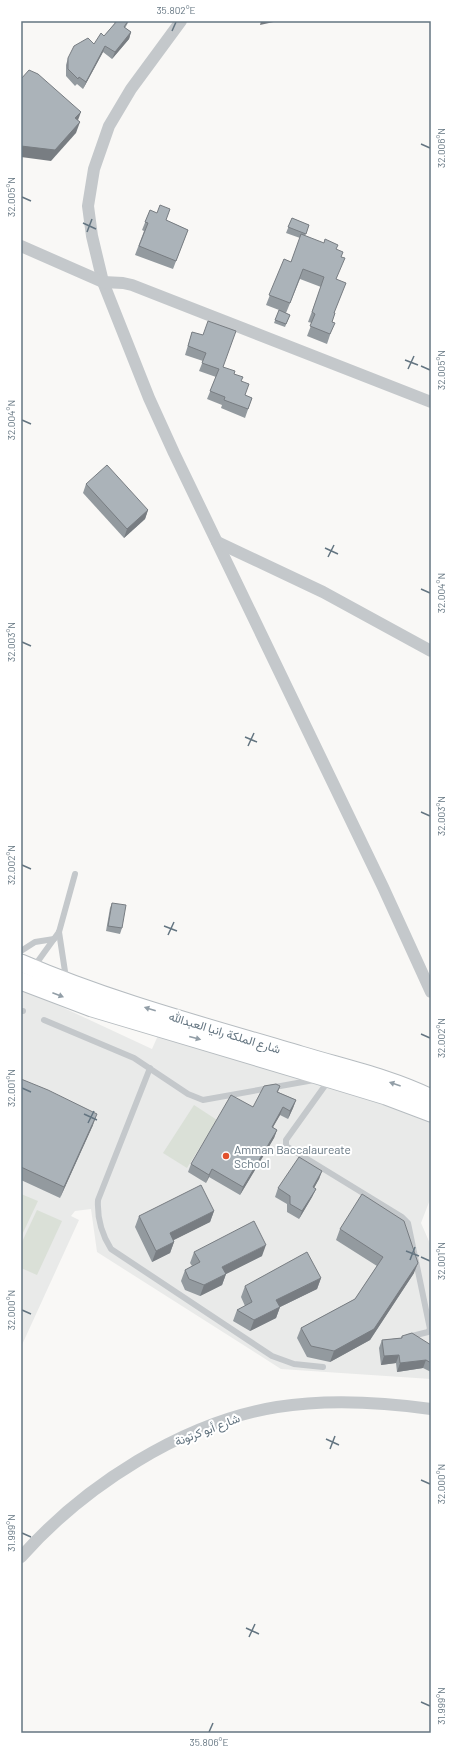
<svg xmlns="http://www.w3.org/2000/svg" width="452" height="1754" font-family="Barlow,Vazirmatn,sans-serif">
  <style>
    .built { fill: #e9eae9 }
    .green { fill: #dae0d7 }
    .lines { fill: none; stroke-linecap: round; stroke-linejoin: round }
    .secondary-casing { stroke: #b6bcc0; stroke-width: 19 }
    .service { stroke: #c4c8cb; stroke-width: 6 }
    .minor { stroke: #c4c8cb; stroke-width: 12 }
    .secondary { stroke: #fff; stroke-width: 17 }
    .wall { fill: #939a9f }
    .shaded-wall { fill: #787d82 }
    .building { fill: #abb3b9; stroke: #787d82 }
    .oneway { fill: #929ea7 }
    .ticks { fill: none; stroke: #647581; stroke-width: 1.5 }
    .poi-dot { fill: #e2512d; stroke: #fff; stroke-width: 1.5 }
    .labels { text-anchor: middle; dominant-baseline: central; stroke-width: 4; stroke-linejoin: round; paint-order: stroke }
    .street-label { font-size: 12px; fill: #647581; stroke: #fff }
    .poi-label { font-size: 12px; fill: #647581; stroke: #fff; text-anchor: start }
    .neatline { fill: none; stroke: #647581; stroke-width: 1.5 }
    .ticks-label { font-size: 10px; text-anchor: middle; fill: #647581 }
  </style>
  <rect width="100%" height="100%" fill="#f9f8f6"/>
  <polygon class="built" points="21,988 152,1049 160,1031 431,1114 431,1197 421,1223 431,1246 431,1379 281,1369 97,1252 91,1209 75,1211 71,1216 79,1220 21,1347"/>
  <g class="green">
    <polygon points="194,1105 217,1120 187,1168 163,1153"/>
    <polygon points="21,1194 38,1201 21,1237"/>
    <polygon points="37,1210 62,1221 37,1275 21,1268 21,1244"/>
  </g>
  <g class="lines">
    <defs>
      <g id="secondary">
        <path d="M21 963C111 1002 207 1027 301 1055 344 1068 390 1078 431 1098"/>
        <polyline points="21,981 92,1008 330,1079 386,1096 431,1113"/>
      </g>
    </defs>
    <use href="#secondary" class="secondary-casing"/>
    <g class="service">
      <polyline points="59,932 66,978"/>
      <polyline points="21,951 35,942 54,939"/>
      <polyline points="33,968 59,932 75,874"/>
      <polyline points="21,1011 23,1011"/>
      <polyline points="44,1020 134,1058 188,1094 203,1100 314,1080"/>
      <path d="M150 1068 98 1200C97 1218 101 1233 111 1249L272 1356 294 1364 323 1367"/>
      <polyline points="329,1080 286,1140 286,1146 402,1217 408,1223 430,1329 428,1332 408,1337"/>
    </g>
    <g class="minor">
      <polyline points="181,21 131,89 109,126 94,169 88,206 92,236 103,282 149,398 174,453 383,887 431,992"/>
      <polyline points="21,246 103,282 123,283 132,285 431,402"/>
      <polyline points="217,542 323,592 431,651"/>
      <path d="M21 1557C84 1486 183 1422 277 1407 327 1399 381 1402 431 1409"/>
    </g>
    <use href="#secondary" class="secondary"/>
  </g>
  <g class="wall">
    <polygon points="112,21 129,21 125,28 131,32 129,39 112,59 103,52 83,89 77,84 75,86 66,76 66,65 68,58 94,44 104,36 115,23"/>
    <polygon points="150,210 166,220 188,230 173,269 135,255 144,231 142,230"/>
    <polygon points="292,218 309,225 305,236 336,249 341,257 336,279 342,292 334,313 332,322 331,332 327,344 307,336 312,323 308,322 321,287 300,279 286,313 290,315 285,327 274,323 279,310 266,305 284,259 291,262 300,238 286,233"/>
    <polygon points="192,332 223,367 234,374 241,381 245,395 252,398 245,418 221,408 222,405 207,399 216,377 199,371 203,361 185,355"/>
    <polygon points="86,484 148,510 145,519 124,538 83,493"/>
    <polygon points="112,903 122,928 120,934 106,931 110,908"/>
    <polygon points="21,1079 93,1125 60,1198 21,1180"/>
    <polygon points="280,1086 278,1092 296,1100 293,1108 288,1119 280,1115 273,1127 277,1130 274,1138 240,1195 209,1177 206,1183 188,1172 191,1164 253,1107"/>
    <polygon points="322,1171 319,1179 314,1188 316,1189 312,1197 299,1219 287,1212 287,1204 275,1197 278,1188"/>
    <polygon points="214,1211 210,1222 173,1240 174,1242 170,1253 152,1262 135,1227 139,1216"/>
    <polygon points="340,1229 414,1273 370,1340 330,1362 307,1357 297,1338 301,1328 355,1299 377,1266 336,1240"/>
    <polygon points="194,1252 262,1256 226,1274 222,1285 200,1296 185,1290 181,1281 185,1270 192,1266 190,1263"/>
    <polygon points="321,1278 317,1289 280,1307 276,1318 250,1331 233,1321 237,1310 245,1306 241,1297 245,1286"/>
    <polygon points="402,1336 431,1345 431,1372 423,1368 397,1372 396,1363 381,1365 379,1348 382,1340 401,1338"/>
  </g>
  <g class="shaded-wall">
    <polygon points="261,21 278,21 260,25"/>
    <polygon points="131,32 129,39 112,59 115,52"/>
    <polygon points="105,46 103,52 83,89 86,82"/>
    <polygon points="81,112 77,123 75,118"/>
    <polygon points="80,122 76,133 51,161 21,157 21,146"/>
    <polygon points="148,510 145,519 124,538 127,529"/>
    <polygon points="296,1100 293,1108 288,1119 290,1111"/>
    <polygon points="283,1107 280,1115 269,1134 272,1127"/>
    <polygon points="97,1114 93,1125 60,1198 64,1187"/>
    <polygon points="277,1130 274,1138 240,1195 243,1187"/>
    <polygon points="212,1169 209,1177 206,1183 209,1175"/>
    <polygon points="322,1171 319,1179 310,1195 313,1187"/>
    <polygon points="316,1189 312,1197 299,1219 302,1211"/>
    <polygon points="214,1211 210,1222 166,1244 170,1233"/>
    <polygon points="174,1242 170,1253 152,1262 156,1251"/>
    <polygon points="266,1245 262,1256 218,1278 222,1267"/>
    <polygon points="418,1263 414,1273 370,1340 330,1362 334,1351"/>
    <polygon points="226,1274 222,1285 200,1296 204,1285"/>
    <polygon points="321,1278 317,1289 280,1307 276,1318 250,1331 254,1320 276,1300"/>
    <polygon points="399,1355 396,1363 381,1365 384,1356"/>
    <polygon points="426,1360 423,1368 397,1372 400,1363"/>
  </g>
  <g class="building">
    <polygon points="117,21 128,21 124,27 131,32 115,52 105,46 86,82 79,77 78,79 68,69 68,58 74,46 88,38 94,44 101,33 104,36"/>
    <polygon points="29,70 38,74 81,112 75,118 80,122 55,150 21,146 21,79"/>
    <polygon points="160,205 170,209 166,220 188,230 176,261 139,246 148,223 145,222 150,210 157,213"/>
    <polygon points="292,218 309,225 306,234 288,227"/>
    <polygon points="301,234 324,243 325,239 338,245 336,249 343,252 341,257 345,258 336,279 346,283 334,313 335,313 332,322 335,323 330,334 310,326 315,314 312,312 324,277 303,269 290,303 269,295 284,259 291,262"/>
    <polygon points="279,310 290,315 286,324 275,320"/>
    <polygon points="208,321 236,331 223,367 235,371 234,374 243,377 241,381 249,384 245,395 252,398 248,409 224,400 225,397 210,391 219,369 202,363 206,353 188,346 192,332 203,335"/>
    <polygon points="107,465 148,510 127,529 86,484"/>
    <polygon points="112,903 126,905 122,928 108,926"/>
    <polygon points="21,1079 48,1090 97,1114 64,1187 21,1167"/>
    <polygon points="276,1084 280,1086 277,1092 296,1100 290,1111 283,1107 272,1127 277,1130 243,1187 212,1169 209,1175 191,1164 231,1095 253,1107 264,1086"/>
    <polygon points="299,1157 322,1171 313,1187 316,1189 302,1211 290,1204 290,1196 278,1188"/>
    <polygon points="201,1185 214,1211 170,1233 174,1242 156,1251 139,1216"/>
    <polygon points="362,1194 404,1221 418,1263 374,1329 334,1351 311,1346 301,1328 355,1299 383,1257 340,1229"/>
    <polygon points="254,1221 266,1245 222,1267 226,1274 204,1285 189,1279 185,1270 200,1262 194,1252"/>
    <polygon points="307,1252 321,1278 276,1300 280,1307 254,1320 237,1310 252,1302 245,1286"/>
    <polygon points="412,1333 431,1345 431,1363 426,1360 400,1363 399,1355 384,1356 382,1340 402,1338 402,1336"/>
  </g>
  <defs><path id="oneway-solid" d="M-6-.8H1V-3.2L6.5 0L1 3.2V.8H-6Z"/></defs>
  <g class="oneway">
    <use href="#oneway-solid" transform="translate(58 995) rotate(21)"/>
    <use href="#oneway-solid" transform="translate(150 1009) rotate(-163)"/>
    <use href="#oneway-solid" transform="translate(195 1038) rotate(15)"/>
    <use href="#oneway-solid" transform="translate(395 1084) rotate(-161)"/>
  </g>
  <path class="ticks" d="M172 31 176 22M421 144 430 148M22 197 31 201M83 223 96 229M87 232 92 219M405 360 418 365M421 366 430 370M408 369 414 356M22 420 31 424M325 548 338 554M328 557 334 545M421 589 430 593M22 642 31 646M245 737 257 742M248 746 254 733M421 812 430 816M22 865 31 869M164 926 177 931M168 935 174 922M421 1034 430 1038M22 1088 31 1092M84 1114 97 1120M88 1123 94 1111M406 1251 419 1256M421 1257 430 1261M410 1260 415 1247M22 1310 31 1314M326 1439 339 1445M330 1449 335 1436M421 1480 430 1484M22 1533 31 1537M246 1628 259 1634M249 1637 255 1624M421 1702 430 1706M209 1732 213 1723"/>
  <circle class="poi-dot" cx="226" cy="1156" r="4"/>
  <g class="labels">
    <g class="street-label">
      <text transform="translate(225 1032) rotate(17)">شارع الملكة رانيا العبدالله</text>
      <text transform="translate(207 1429) rotate(-21)">شارع أبو كرتونة</text>
    </g>
    <g class="poi-label">
      <text x="234" y="1149">Amman Baccalaureate<tspan x="234" dy="14">School</tspan></text>
    </g>
  </g>
  <rect width="452" height="1754" fill="none" stroke="#ffffff" stroke-width="44"/>
  <rect x="22" y="22" width="408" height="1710" class="neatline"/>
  <g class="ticks-label">
    <text x="176" y="14">35.802°E</text>
    <text transform="translate(441 148) rotate(-90)" y="4">32.006°N</text>
    <text transform="translate(11 197) rotate(-90)" y="4">32.005°N</text>
    <text transform="translate(441 370) rotate(-90)" y="4">32.005°N</text>
    <text transform="translate(11 420) rotate(-90)" y="4">32.004°N</text>
    <text transform="translate(441 593) rotate(-90)" y="4">32.004°N</text>
    <text transform="translate(11 642) rotate(-90)" y="4">32.003°N</text>
    <text transform="translate(441 816) rotate(-90)" y="4">32.003°N</text>
    <text transform="translate(11 865) rotate(-90)" y="4">32.002°N</text>
    <text transform="translate(441 1038) rotate(-90)" y="4">32.002°N</text>
    <text transform="translate(11 1088) rotate(-90)" y="4">32.001°N</text>
    <text transform="translate(441 1261) rotate(-90)" y="4">32.001°N</text>
    <text transform="translate(11 1310) rotate(-90)" y="4">32.000°N</text>
    <text transform="translate(441 1484) rotate(-90)" y="4">32.000°N</text>
    <text transform="translate(11 1533) rotate(-90)" y="4">31.999°N</text>
    <text transform="translate(441 1706) rotate(-90)" y="4">31.999°N</text>
    <text x="209" y="1746">35.806°E</text>
  </g>
</svg>
